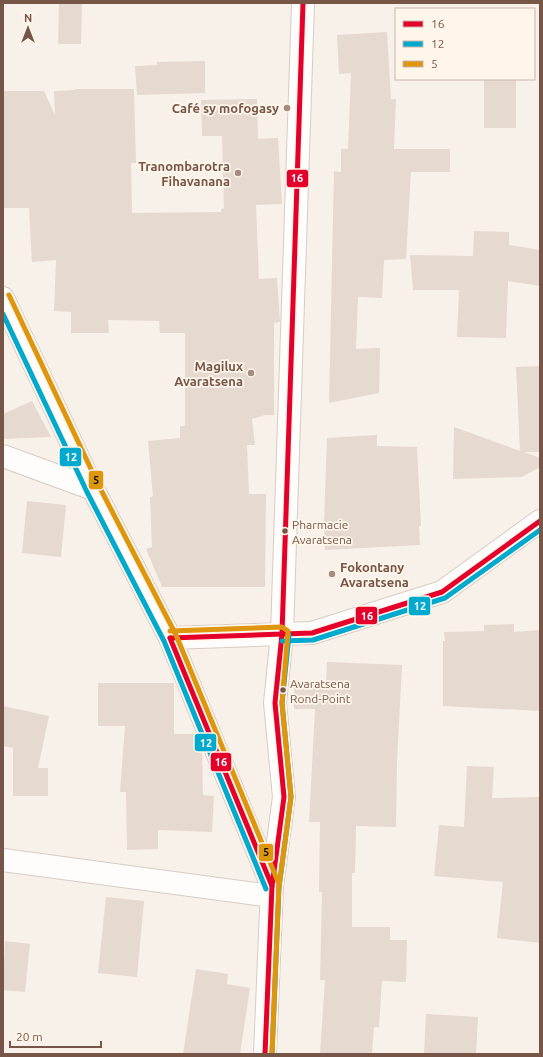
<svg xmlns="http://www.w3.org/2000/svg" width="543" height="1057" font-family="Ubuntu,sans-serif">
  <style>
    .building { fill: #e5d9d0 }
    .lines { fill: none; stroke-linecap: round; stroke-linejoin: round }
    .minor-casing { stroke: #d6ccc6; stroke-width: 24 }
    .minor { stroke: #fefdfc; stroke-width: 22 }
    .bus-1-casing { stroke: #fff6eb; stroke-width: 8 }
    .bus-2-casing { stroke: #fff6eb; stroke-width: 8 }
    .bus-3-casing { stroke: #fff6eb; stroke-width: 8 }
    .bus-1 { stroke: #e4002b; stroke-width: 5 }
    .bus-2 { stroke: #00a9ce; stroke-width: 5 }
    .bus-3 { stroke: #de960e; stroke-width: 5 }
    .poi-dot { fill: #a58c80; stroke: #fff6eb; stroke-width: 1.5 }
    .bus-dot { fill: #785647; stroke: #fff6eb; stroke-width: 1.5 }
    .labels { text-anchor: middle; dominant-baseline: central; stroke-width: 3.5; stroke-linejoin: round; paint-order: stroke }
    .bus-label { font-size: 12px; fill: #785647; stroke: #fff6eb; text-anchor: start }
    .poi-label { font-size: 13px; font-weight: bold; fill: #785647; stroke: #fff6eb; text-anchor: end }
    .line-badge { stroke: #fff6eb; stroke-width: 1.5 }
    .badge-label { font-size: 11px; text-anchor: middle; font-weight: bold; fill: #fff }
    .pale-badge-label { font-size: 11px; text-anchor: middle; font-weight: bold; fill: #111 }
  </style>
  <rect width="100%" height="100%" fill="#f8f1e9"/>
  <g class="building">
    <polygon points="59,3 82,3 81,44 58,44"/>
    <polygon points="387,32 391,99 396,99 394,149 450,149 450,172 411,172 406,259 384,260 382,298 358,297 356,349 380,348 379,393 329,403 334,171 341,172 341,149 348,149 351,73 339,74 337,35"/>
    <polygon points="205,61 205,93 137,95 135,66 157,65 157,62"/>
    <rect x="484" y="79" width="32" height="49"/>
    <polygon points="75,89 134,89 136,163 131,163 132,213 221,212 221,209 224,208 222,136 202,136 201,100 257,99 258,139 278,138 282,204 256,205 259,279 277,278 280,322 274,323 274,415 265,415 252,419 255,445 247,445 249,494 266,494 265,587 162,587 146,549 152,547 150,497 153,496 148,441 180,438 180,426 185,426 185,333 160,333 159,321 108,320 109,333 71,333 71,312 54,311 56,260 32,262 29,208 3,208 3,91 44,91 55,115 54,91 75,90"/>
    <polygon points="474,231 509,232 509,245 540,250 540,286 508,281 506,338 457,337 459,290 413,290 410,255 473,256"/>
    <polygon points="540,366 540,452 524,452 540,458 540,467 522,477 453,479 454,427 520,451 516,367"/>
    <polygon points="32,401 51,437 3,439 3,414"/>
    <polygon points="377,435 377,446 417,447 421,526 419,526 420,545 325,550 324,524 327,438"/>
    <polygon points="27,501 66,505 61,557 22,553"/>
    <polygon points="514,624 514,632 540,630 540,711 443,706 443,641 445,641 444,632 484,631 484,625"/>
    <polygon points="327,662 402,665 397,762 396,827 356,826 355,873 352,873 352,927 390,927 390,940 407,940 406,982 382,981 379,1027 374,1027 372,1054 320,1054 325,980 320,980 322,892 319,892 320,822 309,822 315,709 294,709 294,681 326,681"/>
    <polygon points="98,683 174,683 174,734 196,734 202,749 203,795 214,796 212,832 158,830 158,849 127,850 126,792 120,792 125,726 98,726"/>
    <polygon points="3,706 49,716 38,768 48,768 48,796 13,796 13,748 3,746"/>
    <polygon points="467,766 494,767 492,798 540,797 540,943 497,938 503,882 434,876 439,825 464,827"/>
    <polygon points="106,897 144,901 137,977 98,973"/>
    <polygon points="5,941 30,944 25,992 3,990"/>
    <polygon points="196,969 228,974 227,984 250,988 240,1054 183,1054"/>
    <polygon points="426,1014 478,1017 476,1054 424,1054"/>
  </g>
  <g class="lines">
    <defs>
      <g id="minor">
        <polyline points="3,298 93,489 170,638 272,886"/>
        <polyline points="3,456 93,489"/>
        <polyline points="170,638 312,633 442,592 540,521"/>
        <polyline points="3,860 271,896"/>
        <polyline points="265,1054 272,886 284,797 275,703 282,634 285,542 303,3"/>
      </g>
    </defs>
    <use href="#minor" class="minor-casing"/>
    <use href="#minor" class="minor"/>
    <defs>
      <g id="bus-1">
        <polyline points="170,638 312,633 442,592 540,521"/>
        <polyline points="170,638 272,886"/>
        <polyline points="265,1054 272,886 284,797 275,703 282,634 303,3"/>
      </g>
      <g id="bus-2">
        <polyline points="3,314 87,492 164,641 266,889"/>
        <polyline points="282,641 313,640 445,598 540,530"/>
        <polyline points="272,1054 279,887 291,797 282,703 289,635"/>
      </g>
      <g id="bus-3">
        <polyline points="9,295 99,486 176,635 279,884 272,1054"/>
        <polyline points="170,631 282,627 288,631 282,703 291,797 279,887"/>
      </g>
    </defs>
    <use href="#bus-1" class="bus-1-casing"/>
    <use href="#bus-2" class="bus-2-casing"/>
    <use href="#bus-3" class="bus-3-casing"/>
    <use href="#bus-1" class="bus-1"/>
    <use href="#bus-2" class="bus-2"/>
    <use href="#bus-3" class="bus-3"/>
  </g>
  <g class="poi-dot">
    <circle cx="287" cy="108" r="4"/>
    <circle cx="238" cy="173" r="4"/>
    <circle cx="251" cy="373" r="4"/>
    <circle cx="332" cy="574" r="4"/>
  </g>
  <g class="bus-dot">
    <circle cx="285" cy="531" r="3.5"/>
    <circle cx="283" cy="690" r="3.5"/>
  </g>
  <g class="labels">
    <g class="bus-label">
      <text x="292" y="524">Pharmacie<tspan x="292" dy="15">Avaratsena</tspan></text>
      <text x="290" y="683">Avaratsena<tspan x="290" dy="15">Rond-Point</tspan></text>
    </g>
    <g class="poi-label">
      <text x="279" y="108">Café sy mofogasy</text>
      <text x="230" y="166">Tranombarotra<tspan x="230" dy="15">Fihavanana</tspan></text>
      <text x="243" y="366">Magilux<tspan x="243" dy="15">Avaratsena</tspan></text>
      <text x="340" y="567" text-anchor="start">Fokontany<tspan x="340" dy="15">Avaratsena</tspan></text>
    </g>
  </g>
  <g class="line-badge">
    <rect x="286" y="169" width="23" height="19" rx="4" fill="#e4002b"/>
    <rect x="59" y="447" width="23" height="20" rx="4" fill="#00a9ce"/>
    <rect x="88" y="470" width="16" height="20" rx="4" fill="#de960e"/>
    <rect x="408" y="596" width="23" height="20" rx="4" fill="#00a9ce"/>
    <rect x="355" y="606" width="23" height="19" rx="4" fill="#e4002b"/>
    <rect x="194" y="733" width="23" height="19" rx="4" fill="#00a9ce"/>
    <rect x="210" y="752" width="22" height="20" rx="4" fill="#e4002b"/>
    <rect x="258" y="843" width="16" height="19" rx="4" fill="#de960e"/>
  </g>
  <g class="badge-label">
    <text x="297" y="182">16</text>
    <text x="71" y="461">12</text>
    <text x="420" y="610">12</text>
    <text x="367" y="620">16</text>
    <text x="206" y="747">12</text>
    <text x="221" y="766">16</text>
  </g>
  <g class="pale-badge-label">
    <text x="96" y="484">5</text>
    <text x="266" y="856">5</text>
  </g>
  <rect width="543" height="1057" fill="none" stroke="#785647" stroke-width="8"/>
  <rect x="395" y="8" width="140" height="72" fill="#fff6eb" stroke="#c9b6a9"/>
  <rect x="403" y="21" width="20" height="6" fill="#e4002b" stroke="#c9b6a9"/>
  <text x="431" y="28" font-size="12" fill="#785647">16</text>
  <rect x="403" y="41" width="20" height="6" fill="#00a9ce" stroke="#c9b6a9"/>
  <text x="431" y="48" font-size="12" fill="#785647">12</text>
  <rect x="403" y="61" width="20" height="6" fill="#de960e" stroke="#c9b6a9"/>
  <text x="431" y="68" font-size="12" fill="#785647">5</text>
  <g transform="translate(28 28)" stroke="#fff6eb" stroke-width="3" paint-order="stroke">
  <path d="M0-3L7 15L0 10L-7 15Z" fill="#785647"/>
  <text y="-6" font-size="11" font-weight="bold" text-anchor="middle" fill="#785647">N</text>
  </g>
  <path d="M10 1041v6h91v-6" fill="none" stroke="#785647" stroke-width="2"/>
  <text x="16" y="1041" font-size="12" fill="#785647" stroke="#fff6eb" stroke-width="3" paint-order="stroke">20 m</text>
</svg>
